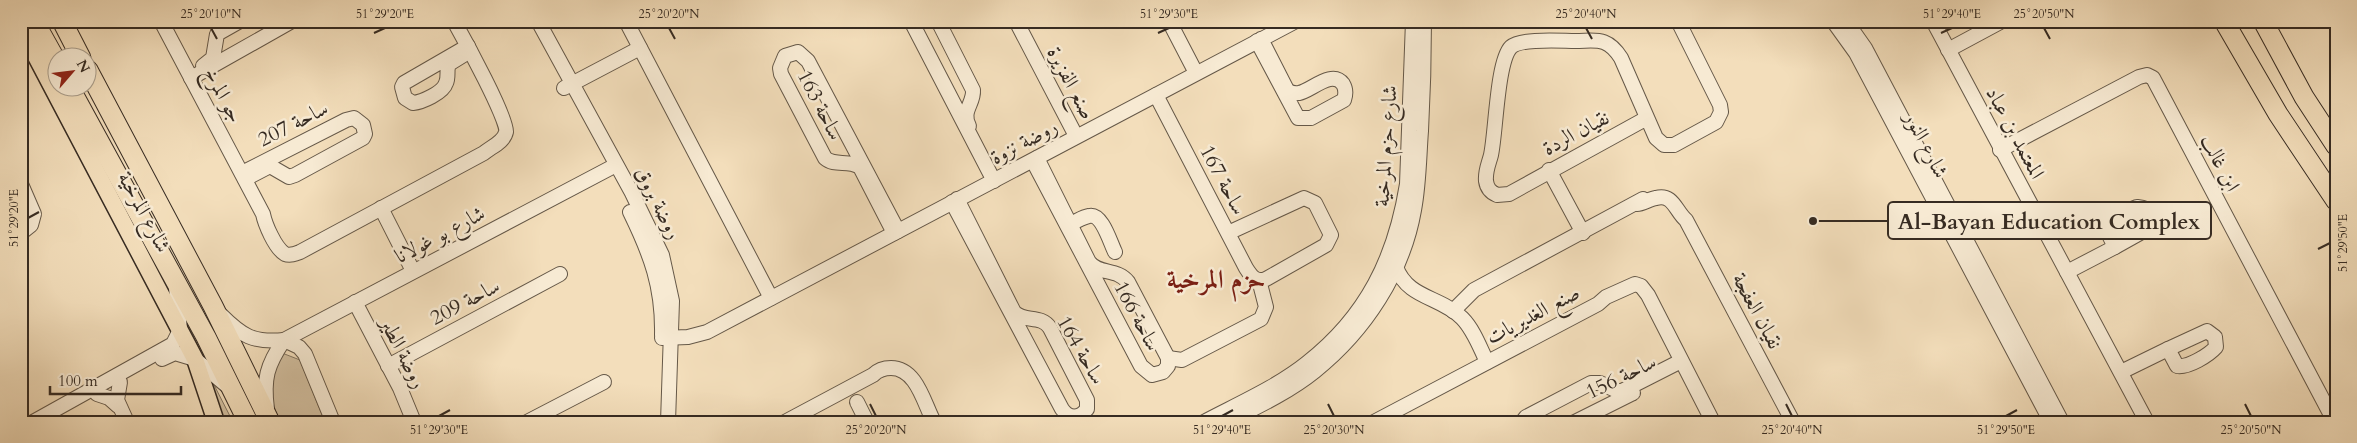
<svg xmlns="http://www.w3.org/2000/svg" width="2357" height="443" font-family="Cardo,Amiri,serif">
  <style>
    .green { fill: #d3c0a1; stroke: #847662 }
    .lines { fill: none; stroke-linecap: round; stroke-linejoin: round }
    .minor-casing { stroke: #655848; stroke-width: 16 }
    .major-casing { stroke: #362b22; stroke-width: 19 }
    .highway-casing { stroke: #362b22; stroke-width: 21 }
    .minor { stroke: #f7ead3; stroke-width: 14 }
    .major { stroke: #f3debb; stroke-width: 16 }
    .highway { stroke: #f3debb; stroke-width: 19 }
    .ticks { fill: none; stroke: #362b22; stroke-width: 2 }
    .labels { text-anchor: middle; dominant-baseline: central; stroke-width: 5; stroke-linejoin: round; paint-order: stroke }
    .street-label { font-size: 21px; fill: #362b22; stroke: #f7ead3 }
    .district-label { font-size: 26px; font-weight: bold; fill: #7a1f14; stroke: #f7ead3 }
    .leader { fill: none; stroke: #362b22; stroke-width: 2 }
    .callout-dot { fill: #362b22; stroke: #f7ead3; stroke-width: 2 }
    .callout { fill: #f7ead3; stroke: #362b22; stroke-width: 2 }
    .callout-label { font-size: 22px; text-anchor: middle; font-weight: bold; fill: #362b22 }
    .neatline { fill: none; stroke: #362b22; stroke-width: 2 }
    .ticks-label { font-size: 12px; text-anchor: middle; fill: #362b22 }
  </style>
  <rect width="100%" height="100%" fill="#f3debb"/>
  <filter id="stains"><feTurbulence type="fractalNoise" baseFrequency=".004" numOctaves="4"/><feColorMatrix values="0 0 0 0 .2 0 0 0 0 .09 0 0 0 0 .02 0 0 0 .5 -.17"/></filter>
  <radialGradient id="worn" r=".72"><stop offset=".6" stop-color="#630" stop-opacity="0"/><stop offset="1" stop-color="#630" stop-opacity=".3"/></radialGradient>
  <g class="green">
    <path d="M282 353 300 360 325 422H280C268 395 268 378 282 353Z"/>
    <polygon points="212,381 233,422 220,422 208,384"/>
  </g>
  <g class="lines">
    <defs>
      <g id="minor">
        <path d="M161 21 263 214C265 224 275 248 285 254 290 256 295 254 300 252L484 153C491 147 504 142 506 132 509 121 463 37 454 21"/>
        <polyline points="538,21 632,193 662,255 672,301 668,422"/>
        <polyline points="626,21 771,298"/>
        <polyline points="911,21 994,181"/>
        <path d="M938 21 973 90C974 104 961 111 969 126"/>
        <polyline points="1016,21 1076,136"/>
        <polyline points="1169,21 1196,73"/>
        <polyline points="1833,21 1856,53 2051,422"/>
        <polyline points="1846,21 1865,48 2062,422"/>
        <polyline points="1933,21 2147,422"/>
        <path d="M1257 41 1298 118H1311L1344 100C1346 94 1346 89 1343 84 1332 69 1311 91 1299 93 1294 94 1291 93 1287 90L1261 39"/>
        <path d="M468 46 404 83 402 87 405 98 413 103C422 102 443 93 446 83 449 77 446 70 449 64L470 51"/>
        <polyline points="1948,50 2002,21"/>
        <polyline points="203,66 213,58 217,34 240,21"/>
        <polyline points="191,78 292,21"/>
        <polyline points="564,88 640,48"/>
        <path d="M1156 95 1246 268C1251 276 1256 283 1266 279L1326 245 1331 235 1315 203 1304 198 1228 233"/>
        <path d="M1647 118 1509 194 1497 195C1490 192 1487 188 1486 181 1485 171 1489 163 1491 155 1496 132 1497 61 1511 47 1521 38 1561 41 1575 41 1596 41 1607 36 1621 58L1656 138 1664 145H1674L1716 122 1721 112 1720 105 1678 21"/>
        <polyline points="2000,150 2139,77 2147,75 2153,78 2332,417"/>
        <path d="M1033 161 1141 366 1152 375 1163 372 1168 366V358L1128 282C1117 268 1099 275 1089 262L1037 158"/>
        <polyline points="1549,170 1583,233"/>
        <polyline points="242,173 346,120 354,118 363,125 365,134 363,138 295,175 289,177 270,166 245,179"/>
        <polyline points="21,184 34,214 31,225 21,233"/>
        <path d="M952 202 1062 409C1069 419 1079 419 1087 409V400L1050 328C1041 314 1024 323 1014 312L957 199"/>
        <path d="M1637 204C1643 204 1649 199 1656 198 1673 193 1676 212 1686 220L1793 422"/>
        <polygon points="2137,207 2143,208 2151,216 2149,228 2115,247 2109,235 2108,226 2125,212"/>
        <polyline points="381,208 413,271"/>
        <path d="M630 212C651 255 663 287 662 335"/>
        <path d="M1070 224C1076 222 1082 217 1089 216 1102 213 1110 242 1115 252"/>
        <path d="M894 233 860 167C848 159 835 167 825 158L781 74 780 68 785 56 798 52 808 61 898 231"/>
        <path d="M1396 267C1408 299 1440 296 1462 318 1474 330 1480 348 1487 362"/>
        <polyline points="2067,272 2115,247"/>
        <polyline points="355,302 400,388 414,422"/>
        <polyline points="1453,311 1474,290 1643,199"/>
        <path d="M221 315C242 336 253 343 284 340L616 165"/>
        <path d="M2207 331 2215 337 2216 347C2209 355 2188 368 2177 366L2168 349Z"/>
        <polyline points="662,338 688,337 707,332 1296,21"/>
        <polyline points="284,340 299,347 305,354 333,422"/>
        <polyline points="1168,358 1182,360 1261,319 1266,307 1259,280"/>
        <polyline points="162,359 175,353 195,359 226,385"/>
        <polyline points="388,366 560,274"/>
        <polyline points="2121,372 2168,349"/>
        <polyline points="120,382 117,400 127,422"/>
        <polyline points="97,394 109,398 118,406"/>
        <polyline points="857,402 867,422"/>
        <path d="M267 409C263 379 267 365 284 340"/>
        <polyline points="33,422 173,344 180,330 176,287"/>
        <polyline points="527,422 604,382"/>
        <path d="M785 422 873 375C878 370 884 368 891 368 917 368 924 404 934 422"/>
        <path d="M1204 422C1238 404 1277 387 1307 363 1367 316 1395 258 1407 184L1413 21"/>
        <path d="M1227 422C1257 407 1289 392 1315 371 1365 331 1403 273 1414 210 1419 184 1419 157 1421 131 1423 94 1424 58 1424 21"/>
        <polyline points="1374,422 1598,304 1606,297 1635,284 1641,286 1648,295 1713,422"/>
        <polyline points="1522,422 1526,417 1591,383 1600,383 1620,392 1681,361"/>
        <polyline points="1575,422 1633,393"/>
      </g>
      <polyline id="major" points="21,28 195,359 216,422"/>
      <g id="highway">
        <polyline points="34,21 58,64"/>
        <polyline points="62,21 81,58"/>
        <polyline points="2224,21 2278,114 2336,201"/>
        <polyline points="2263,21 2304,97 2336,146"/>
        <polyline points="88,70 213,306 270,422"/>
        <polyline points="70,88 206,337 248,422"/>
      </g>
    </defs>
    <use href="#minor" class="minor-casing"/>
    <use href="#major" class="major-casing"/>
    <use href="#highway" class="highway-casing"/>
    <use href="#minor" class="minor"/>
    <use href="#major" class="major"/>
    <use href="#highway" class="highway"/>
  </g>
  <path class="ticks" d="M211 28 217 39M669 28 675 39M1586 28 1592 39M2044 28 2050 39M374 33 385 28M1158 33 1169 28M1941 33 1952 28M28 218 39 212M2318 249 2330 243M870 404 876 416M1328 404 1334 416M1786 404 1792 416M2245 404 2251 416M439 416 450 410M1222 416 1233 410M2006 416 2017 410"/>
  <g class="labels">
    <g class="street-label">
      <text transform="translate(1071 83) rotate(62)">صنع الفزيرة</text>
      <text transform="translate(223 95) rotate(62)">جو المرخ</text>
      <text transform="translate(820 105) rotate(63)">ساحة 163</text>
      <text transform="translate(293 124) rotate(-27)">ساحة 207</text>
      <text transform="translate(1576 133) rotate(-28)">نقيان الردة</text>
      <text transform="translate(2015 133) rotate(62)">المعتمد بن عباد</text>
      <text transform="translate(1024 142) rotate(-28)">روضة نزوة</text>
      <text transform="translate(1926 145) rotate(63)">شارع النور</text>
      <text transform="translate(1386 146) rotate(-86)">شارع حزم المرخية</text>
      <text transform="translate(2220 163) rotate(63)">ابن غالب</text>
      <text transform="translate(1223 180) rotate(62)">ساحة 167</text>
      <text transform="translate(658 203) rotate(63)">روضة بروق</text>
      <text transform="translate(144 212) rotate(62)">شارع المرخية</text>
      <text transform="translate(440 235) rotate(-28)">شارع بو غولانا</text>
      <text transform="translate(465 302) rotate(-28)">ساحة 209</text>
      <text transform="translate(1757 311) rotate(62)">نقيان العفجة</text>
      <text transform="translate(1533 315) rotate(-28)">صنع الغديريات</text>
      <text transform="translate(1137 316) rotate(62)">ساحة 166</text>
      <text transform="translate(1081 350) rotate(60)">ساحة 164</text>
      <text transform="translate(403 353) rotate(63)">روضة الطير</text>
      <text transform="translate(1621 377) rotate(-26)">ساحة 156</text>
    </g>
    <g class="district-label">
      <text x="1216" y="279">حزم المرخية</text>
    </g>
  </g>
  <path class="leader" d="M1813 221L1888 221"/>
  <circle class="callout-dot" cx="1813" cy="221" r="5"/>
  <rect class="callout" x="1888" y="202" width="323" height="37" rx="5"/>
  <g class="callout-label">
    <text x="2049" y="229">Al-Bayan Education Complex</text>
  </g>
  <rect width="2357" height="443" fill="none" stroke="#f3debb" stroke-width="55"/>
  <g transform="translate(72 72) rotate(62)"><circle r="24" fill="#f7ead3" stroke="#aa9e8c"/>
  <path d="M0-4L9 19L0 12L-9 19Z" fill="#8f2418"/>
  <text y="-8" font-size="14" font-weight="bold" text-anchor="middle" fill="#362b22">N</text>
  </g>
  <path d="M50 386v8h131v-8" fill="none" stroke="#362b22" stroke-width="2.5"/>
  <text x="58" y="386" font-size="15" fill="#362b22" stroke="#f7ead3" stroke-width="4" paint-order="stroke">100 m</text>
  <rect x="28" y="28" width="2302" height="388" class="neatline"/>
  <g class="ticks-label">
    <text x="211" y="18">25°20'10"N</text>
    <text x="385" y="18">51°29'20"E</text>
    <text x="669" y="18">25°20'20"N</text>
    <text x="1169" y="18">51°29'30"E</text>
    <text x="1586" y="18">25°20'40"N</text>
    <text x="1952" y="18">51°29'40"E</text>
    <text x="2044" y="18">25°20'50"N</text>
    <text transform="translate(14 218) rotate(-90)" y="4">51°29'20"E</text>
    <text transform="translate(2343 243) rotate(-90)" y="4">51°29'50"E</text>
    <text x="439" y="434">51°29'30"E</text>
    <text x="876" y="434">25°20'20"N</text>
    <text x="1222" y="434">51°29'40"E</text>
    <text x="1334" y="434">25°20'30"N</text>
    <text x="1792" y="434">25°20'40"N</text>
    <text x="2006" y="434">51°29'50"E</text>
    <text x="2251" y="434">25°20'50"N</text>
  </g>
  <rect width="100%" height="100%" filter="url(#stains)"/>
  <rect width="100%" height="100%" fill="url(#worn)"/>
</svg>
